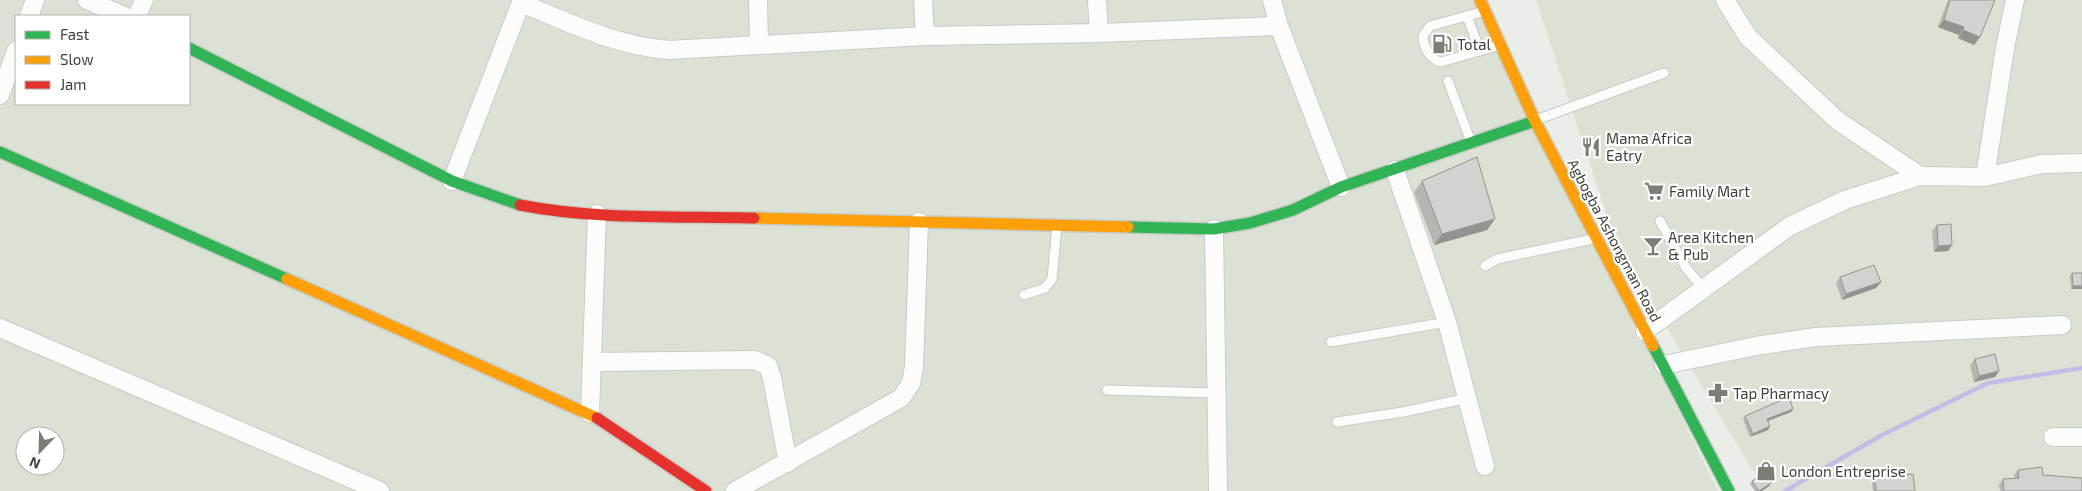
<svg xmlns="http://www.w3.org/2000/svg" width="2082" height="491" font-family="'Exo 2',sans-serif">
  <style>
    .residential { fill: #dce1d6; fill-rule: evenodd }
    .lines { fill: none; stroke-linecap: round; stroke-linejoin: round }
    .stream { stroke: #c2bde7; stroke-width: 4.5 }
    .lane-casing { stroke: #c9cbc6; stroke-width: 11 }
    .street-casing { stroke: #c9cbc6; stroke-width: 20 }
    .fast-casing { stroke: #c7cbc1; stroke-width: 14 }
    .slow-casing { stroke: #c7cbc1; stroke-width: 14 }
    .jam-casing { stroke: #c7cbc1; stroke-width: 14 }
    .lane { stroke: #fcfcfc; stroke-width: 9 }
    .street { stroke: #fcfcfc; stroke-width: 18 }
    .fast { stroke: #30b455; stroke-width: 11 }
    .slow { stroke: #ff9f0a; stroke-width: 11 }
    .jam { stroke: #e5322d; stroke-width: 11 }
    .wall { fill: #b4b6b1 }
    .shaded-wall { fill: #929490 }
    .building { fill: #d1d4ce; stroke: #929490 }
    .labels { text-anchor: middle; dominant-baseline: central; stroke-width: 4.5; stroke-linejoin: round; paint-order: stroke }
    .poi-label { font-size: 15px; fill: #3e4236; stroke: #fff; text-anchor: start }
    .street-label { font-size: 15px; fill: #3e4236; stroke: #fff }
  </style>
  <rect width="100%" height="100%" fill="#ebede8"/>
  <g class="residential">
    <path d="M0 0H1475L1718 491H0ZM16 16H189V104H16ZM25 436H55V466H25Z"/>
    <polygon points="1536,0 2082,0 2082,491 1765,491 1616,243"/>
  </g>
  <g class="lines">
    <polyline class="stream" points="1785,491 1880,436 1988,383 2082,368"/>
    <defs>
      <g id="lane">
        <path d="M1485 11 1430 26 1423 36C1423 47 1430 59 1441 62L1500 45"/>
        <polyline points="1467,16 1480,51"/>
        <polyline points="1448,81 1471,142"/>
        <polyline points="1536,120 1664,73"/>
        <polyline points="1660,221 1686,268 1703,288"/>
        <polyline points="1485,266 1497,259 1593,239"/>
        <polyline points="1024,295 1045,288 1052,279 1057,226"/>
        <polyline points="1331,342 1447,322"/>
        <polyline points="1107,390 1216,393"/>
        <polyline points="1337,422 1403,412 1468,398"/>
      </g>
      <g id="street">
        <polyline points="87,0 124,16"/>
        <polyline points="758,0 759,44"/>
        <polyline points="923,0 925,36"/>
        <polyline points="1097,0 1099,33"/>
        <polyline points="1272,0 1279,26 1341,187"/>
        <polyline points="1725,0 1748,37 1838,121 1920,176"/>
        <path d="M521 3C570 23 616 46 669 50L925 36 1099 33 1279 26"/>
        <polyline points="29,16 35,0"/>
        <polyline points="137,16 144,0"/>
        <polyline points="0,95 16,51"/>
        <polyline points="1395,170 1447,322 1485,466"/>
        <polyline points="1985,177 2005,48 2015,0"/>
        <polyline points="452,181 522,0"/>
        <polyline points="1214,229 1218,491"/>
        <polyline points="0,328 380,491"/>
        <polyline points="1645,331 1790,226 1845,200 1920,176 1985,177 2042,164 2082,163"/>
        <polyline points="592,362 755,360 768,366 772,378 788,463"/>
        <polyline points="1664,365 1756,346 1816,337 2062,325"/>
        <polyline points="590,413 597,214"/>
        <polyline points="2053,437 2082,437"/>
        <polyline points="735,491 901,398 911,383 914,367 919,222"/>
      </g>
      <g id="fast">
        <polyline points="189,48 452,181 520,205"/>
        <polyline points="0,152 287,279"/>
        <polyline points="1128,227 1214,229 1250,223 1293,210 1341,187 1535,121"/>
        <polyline points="1653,346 1729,491"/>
      </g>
      <g id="slow">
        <polyline points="1480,0 1535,121 1653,346"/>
        <polyline points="754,218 1128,227"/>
        <polyline points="287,279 597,418"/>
      </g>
      <g id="jam">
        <path d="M520 205C596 220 677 216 754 218"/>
        <polyline points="597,418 706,491"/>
      </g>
    </defs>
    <use href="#lane" class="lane-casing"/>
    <use href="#street" class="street-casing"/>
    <use href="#fast" class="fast-casing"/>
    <use href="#slow" class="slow-casing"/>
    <use href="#jam" class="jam-casing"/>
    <use href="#lane" class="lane"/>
    <use href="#street" class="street"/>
    <use href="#fast" class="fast"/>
    <use href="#slow" class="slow"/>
    <use href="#jam" class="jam"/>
  </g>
  <g class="wall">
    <polygon points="1948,0 1995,0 1980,37 1974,45 1958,38 1959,35 1938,27"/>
    <polygon points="1422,181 1495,219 1487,230 1434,245 1414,192"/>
    <polygon points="1937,225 1952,245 1948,251 1934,252 1932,231"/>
    <polygon points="2072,273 2082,289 2071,289 2070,276"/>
    <polygon points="1840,277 1876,288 1842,300 1836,283"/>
    <polygon points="1975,359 1999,371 1995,377 1974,382 1970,365"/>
    <polygon points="1793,409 1791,412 1768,421 1768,430 1750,437 1743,419 1745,416"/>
    <polygon points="2018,470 2043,475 2082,491 2000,491 1999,484 2003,479 2015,478 2014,475"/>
    <polygon points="1875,478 1915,491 1873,491 1872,483"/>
    <polygon points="1752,481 1771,483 1769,486 1762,491 1755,491 1750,484"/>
  </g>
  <g class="shaded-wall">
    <polygon points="1944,20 1964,27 1959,35 1938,27"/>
    <polygon points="1963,30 1980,37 1974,45 1958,38"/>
    <polygon points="1495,219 1487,230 1434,245 1442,234"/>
    <polygon points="1952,245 1948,251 1934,252 1938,246"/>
    <polygon points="1881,282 1876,288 1842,300 1846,294"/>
    <polygon points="2073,286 2082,286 2082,289 2071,289"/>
    <polygon points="1999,371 1995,377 1974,382 1979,376"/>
    <polygon points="1793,409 1791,412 1765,422 1767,419"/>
    <polygon points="1770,426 1768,430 1750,437 1753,434"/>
    <polygon points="1771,483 1769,486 1762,491 1759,491"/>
  </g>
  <g class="building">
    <polygon points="1950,0 1995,0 1980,37 1963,30 1964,27 1944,20"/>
    <polygon points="1477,157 1495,219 1442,234 1422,181"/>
    <polygon points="1951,224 1952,245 1938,246 1937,225"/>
    <polygon points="1874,265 1881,282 1846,294 1840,277"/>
    <polygon points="2072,273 2082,273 2082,286 2073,286"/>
    <polygon points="1995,354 1999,371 1979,376 1975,359"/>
    <polygon points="1789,397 1793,409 1767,419 1770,426 1753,434 1745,416"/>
    <polygon points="2042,467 2043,475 2082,478 2082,491 2004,491 2003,479 2019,478 2018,470"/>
    <polygon points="1764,473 1771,483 1759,491 1752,481"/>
    <polygon points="1913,474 1915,491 1876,491 1875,478"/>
  </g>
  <defs>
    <symbol id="fuel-bare" viewBox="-9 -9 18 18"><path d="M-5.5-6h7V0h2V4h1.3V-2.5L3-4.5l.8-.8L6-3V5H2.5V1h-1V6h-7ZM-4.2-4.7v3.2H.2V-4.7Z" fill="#7b7e74" stroke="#fff" stroke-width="2.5" paint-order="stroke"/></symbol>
    <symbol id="restaurant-bare" viewBox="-9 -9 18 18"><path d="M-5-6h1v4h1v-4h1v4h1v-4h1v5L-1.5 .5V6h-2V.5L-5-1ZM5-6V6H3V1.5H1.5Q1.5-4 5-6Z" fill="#7b7e74" stroke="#fff" stroke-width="2.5" paint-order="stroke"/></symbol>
    <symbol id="supermarket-bare" viewBox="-9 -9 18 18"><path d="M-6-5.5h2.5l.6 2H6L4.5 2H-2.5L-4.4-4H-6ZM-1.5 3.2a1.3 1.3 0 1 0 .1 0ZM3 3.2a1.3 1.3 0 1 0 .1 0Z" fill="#7b7e74" stroke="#fff" stroke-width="2.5" paint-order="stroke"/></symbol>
    <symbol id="bar-bare" viewBox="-9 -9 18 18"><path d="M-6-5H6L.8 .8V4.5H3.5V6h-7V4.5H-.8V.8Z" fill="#7b7e74" stroke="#fff" stroke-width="2.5" paint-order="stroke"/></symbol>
    <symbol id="pharmacy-bare" viewBox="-9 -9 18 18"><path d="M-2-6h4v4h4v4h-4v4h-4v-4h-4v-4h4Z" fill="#7b7e74" stroke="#fff" stroke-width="2.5" paint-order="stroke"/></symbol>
    <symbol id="shop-bare" viewBox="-9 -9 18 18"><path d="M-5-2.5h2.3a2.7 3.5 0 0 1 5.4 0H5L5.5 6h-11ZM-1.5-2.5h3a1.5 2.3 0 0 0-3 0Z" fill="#7b7e74" stroke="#fff" stroke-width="2.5" paint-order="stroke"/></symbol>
  </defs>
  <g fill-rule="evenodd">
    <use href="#fuel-bare" x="1428" y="30" width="28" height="28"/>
    <use href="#restaurant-bare" x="1577" y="133" width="28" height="28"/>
    <use href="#supermarket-bare" x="1640" y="177" width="28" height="28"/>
    <use href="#bar-bare" x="1639" y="232" width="28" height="28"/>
    <use href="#pharmacy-bare" x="1704" y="379" width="28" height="28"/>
    <use href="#shop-bare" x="1752" y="457" width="28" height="28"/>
  </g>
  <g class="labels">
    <g class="poi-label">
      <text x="1457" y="44">Total</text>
      <text x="1606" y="138">Mama Africa<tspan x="1606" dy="17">Eatry</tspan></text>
      <text x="1669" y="191">Family Mart</text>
      <text x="1668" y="237">Area Kitchen<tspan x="1668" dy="17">&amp; Pub</tspan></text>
      <text x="1733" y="393">Tap Pharmacy</text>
      <text x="1781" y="471">London Entreprise</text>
    </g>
    <g class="street-label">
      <text transform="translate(1615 240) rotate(62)">Agbogba Ashongman Road</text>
    </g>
  </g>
  <rect x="15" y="15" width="175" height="90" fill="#ffffff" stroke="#b2b3af"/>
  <rect x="25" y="31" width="25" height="8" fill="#30b455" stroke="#b2b3af"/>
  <text x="60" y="40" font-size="15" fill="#3e4236">Fast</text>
  <rect x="25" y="56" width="25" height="8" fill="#ff9f0a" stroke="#b2b3af"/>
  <text x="60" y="65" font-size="15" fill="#3e4236">Slow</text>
  <rect x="25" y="81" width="25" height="8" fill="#e5322d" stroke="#b2b3af"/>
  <text x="60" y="90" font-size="15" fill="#3e4236">Jam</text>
  <g transform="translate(40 451) rotate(203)"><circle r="24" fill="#ffffff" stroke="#b2b3af"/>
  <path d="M0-4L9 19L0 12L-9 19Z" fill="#7b7e74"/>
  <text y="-8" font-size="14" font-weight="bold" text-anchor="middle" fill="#3e4236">N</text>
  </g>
</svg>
